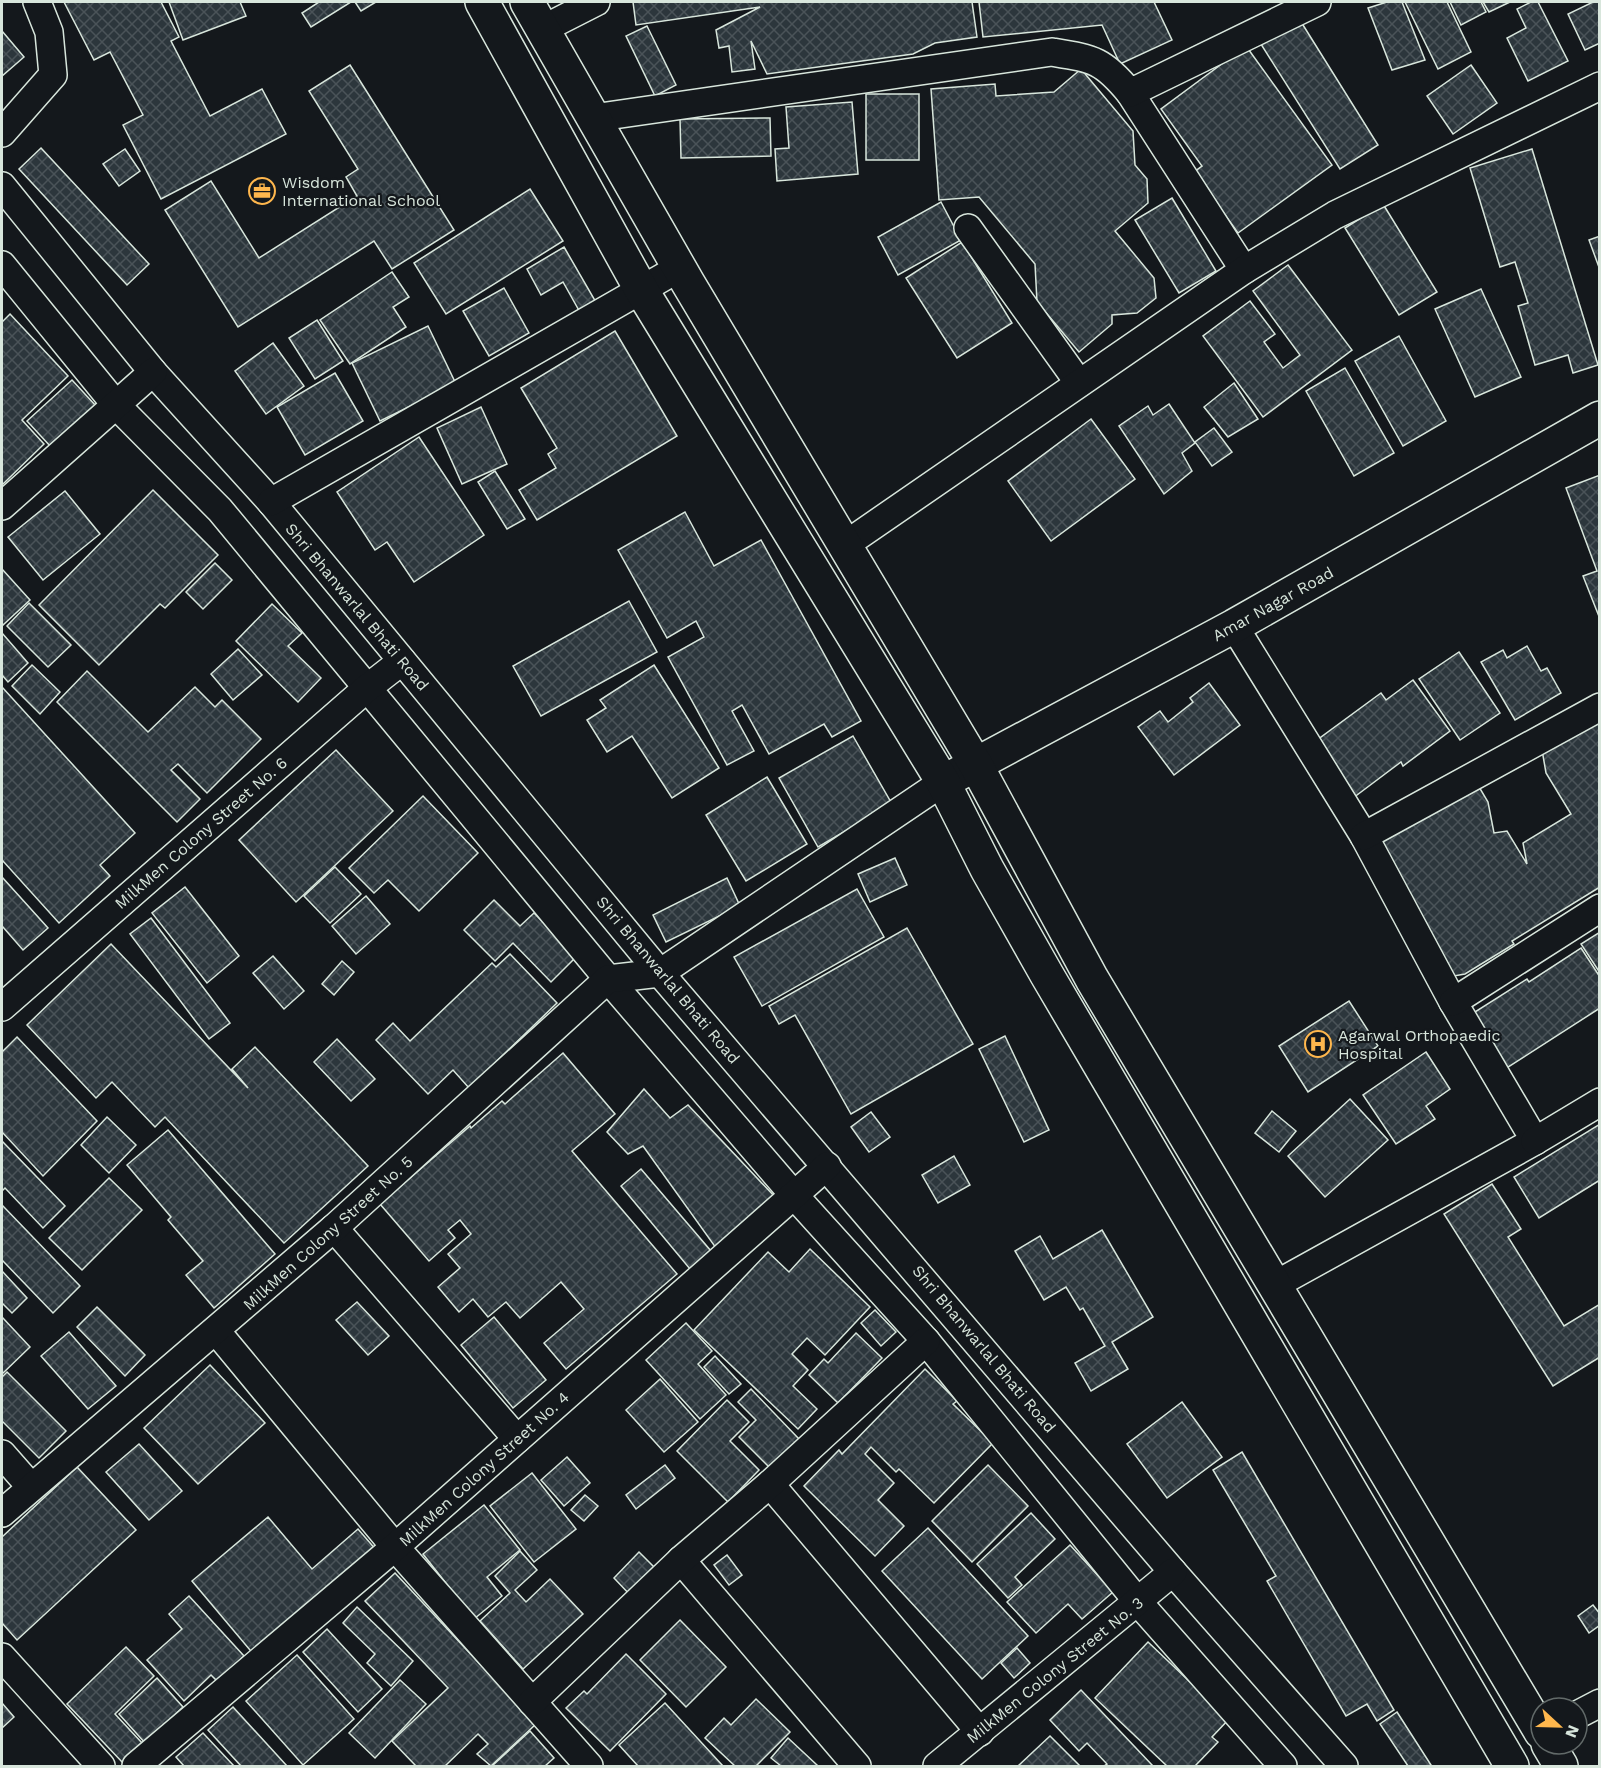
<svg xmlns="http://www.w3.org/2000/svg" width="1601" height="1768" font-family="'Work Sans',sans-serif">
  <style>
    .building { fill: url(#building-cross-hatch); stroke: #d8e6dc; stroke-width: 1.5 }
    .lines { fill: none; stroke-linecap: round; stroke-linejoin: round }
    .minor-casing { stroke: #d8e6dc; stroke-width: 30 }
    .tertiary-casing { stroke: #d8e6dc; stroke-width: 36 }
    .primary-casing { stroke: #d8e6dc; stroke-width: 36 }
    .minor { stroke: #14181c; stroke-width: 27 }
    .tertiary { stroke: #14181c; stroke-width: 33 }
    .primary { stroke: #14181c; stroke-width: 33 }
    .labels { text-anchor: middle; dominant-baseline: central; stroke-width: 4.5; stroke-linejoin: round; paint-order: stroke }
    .poi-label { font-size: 16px; fill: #d8e6dc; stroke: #14181c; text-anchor: start }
    .street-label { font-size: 16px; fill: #d8e6dc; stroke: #14181c }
  </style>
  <defs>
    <pattern id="building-cross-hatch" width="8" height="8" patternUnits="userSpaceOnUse" patternTransform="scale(1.5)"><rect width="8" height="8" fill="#2c363c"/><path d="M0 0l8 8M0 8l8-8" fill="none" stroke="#4a5358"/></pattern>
  </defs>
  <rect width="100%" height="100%" fill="#14181c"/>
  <g class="building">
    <polygon points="64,2 161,2 179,37 171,41 210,116 262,89 286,134 161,199 123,125 143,115 110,52 94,60"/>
    <polygon points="169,2 240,2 246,16 183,40"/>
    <polygon points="319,2 351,2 311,27 302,13"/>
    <polygon points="355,2 376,2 361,11"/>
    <polygon points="633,2 972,2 977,37 935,43 913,54 767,74 751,41 755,69 732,72 729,46 719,48 716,30 760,7 636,25"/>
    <polygon points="979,2 1154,2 1172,40 1120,64 1102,25 983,37"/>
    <polygon points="1387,2 1402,2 1425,60 1392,70 1368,8"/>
    <polygon points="1405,2 1447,2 1471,52 1438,69"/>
    <polygon points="1450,2 1481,2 1486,12 1461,25"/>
    <polygon points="1483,2 1510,2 1489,12"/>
    <polygon points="1531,2 1538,2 1568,61 1528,81 1507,38 1526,28 1517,9"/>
    <polygon points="1593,2 1600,2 1600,43 1585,50 1568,14"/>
    <polygon points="1298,17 1378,145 1340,169 1259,41"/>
    <polygon points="647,26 676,85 655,96 626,36"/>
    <polygon points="2,31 24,57 2,76"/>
    <polygon points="1246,46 1332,165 1238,233 1194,172 1202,166 1161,109"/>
    <polygon points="350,65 454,230 392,269 374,241 238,327 165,210 211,181 259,258 357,196 346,177 358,169 309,91"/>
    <polygon points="1471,65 1497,103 1453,134 1427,96"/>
    <polygon points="1081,69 1133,131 1135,165 1147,179 1148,203 1115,231 1154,278 1156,298 1137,313 1112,315 1112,324 1079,352 1037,302 1035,264 979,197 939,200 931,89 995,84 996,96 1054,92"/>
    <rect x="866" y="94" width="53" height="66"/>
    <polygon points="852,102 858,174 777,181 775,149 789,148 786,107"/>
    <polygon points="770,118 771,156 681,158 680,119"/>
    <polygon points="41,148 149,264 127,285 19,169"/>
    <polygon points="125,149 140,171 119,186 103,164"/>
    <polygon points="1532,149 1598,365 1573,373 1568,355 1535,365 1518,306 1528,303 1515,262 1500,267 1470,168"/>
    <polygon points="530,189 563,241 446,314 414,263"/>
    <polygon points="1172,198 1216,271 1179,293 1135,220"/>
    <polygon points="941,202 961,240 898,275 878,237"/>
    <polygon points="1383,204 1437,292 1399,315 1345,228"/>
    <polygon points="1600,236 1600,270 1589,240"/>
    <polygon points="962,242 1012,323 957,358 906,278"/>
    <polygon points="564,247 597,304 581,314 563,282 541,295 527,269"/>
    <polygon points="1288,265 1352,350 1263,417 1203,336 1250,301 1275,334 1264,342 1283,368 1300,355 1253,291"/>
    <polygon points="392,272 409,297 393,307 406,327 350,364 320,320"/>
    <polygon points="504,288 529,333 489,356 463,311"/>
    <polygon points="1481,289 1521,377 1475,397 1435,309"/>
    <polygon points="10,314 68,376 22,420 44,444 2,485 2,322"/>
    <polygon points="317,320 343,361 315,379 289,338"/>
    <polygon points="428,326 456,384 380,421 352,363"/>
    <polygon points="615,331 677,436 537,520 519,490 556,468 548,454 557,448 521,388"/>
    <polygon points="1399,336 1446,421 1403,446 1355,361"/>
    <polygon points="273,343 304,386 266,414 235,371"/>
    <polygon points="1345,368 1394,453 1354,476 1306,391"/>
    <polygon points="335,373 363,421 305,455 277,407"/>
    <polygon points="72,380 96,406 51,447 27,421"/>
    <polygon points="1234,383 1258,419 1228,437 1204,407"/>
    <polygon points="1169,404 1195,443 1182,453 1192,471 1164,494 1119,426 1148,406 1153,415"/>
    <polygon points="481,407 507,464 462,484 437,428"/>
    <polygon points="1091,419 1135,479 1051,541 1008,481"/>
    <polygon points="1214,428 1232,452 1212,466 1195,442"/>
    <polygon points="419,437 484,535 414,582 387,542 375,550 337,492"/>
    <polygon points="495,471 525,519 507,529 478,482"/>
    <polygon points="1600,475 1600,619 1583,576 1597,571 1566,488"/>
    <polygon points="153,490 218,555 165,608 160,604 99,665 39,605"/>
    <polygon points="65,491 100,534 43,580 8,537"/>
    <polygon points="685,512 714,566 761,540 861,721 832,737 824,724 769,754 742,705 732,711 754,751 727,765 668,657 704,637 696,621 667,638 618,550"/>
    <polygon points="215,563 232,580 203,609 186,592"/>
    <polygon points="2,569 30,600 3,625 2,623"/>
    <polygon points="629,601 657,652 541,716 513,666"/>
    <polygon points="29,603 71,645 48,667 7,626"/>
    <polygon points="272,604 302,633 288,646 321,678 298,702 236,641"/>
    <polygon points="2,633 28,663 8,682 2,675"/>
    <polygon points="1527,646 1541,671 1547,668 1561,693 1515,720 1481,662 1503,650 1507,658"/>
    <polygon points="238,649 262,675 233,700 211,674"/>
    <polygon points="1459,652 1500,713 1460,740 1419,679"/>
    <polygon points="32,665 60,692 40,714 12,686"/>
    <polygon points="654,665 719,768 672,798 632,736 607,752 587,720 606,708 600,700"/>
    <polygon points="87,671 148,732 195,687 215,707 222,700 261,739 207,793 178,764 171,770 200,799 177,822 57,702"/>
    <polygon points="1413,680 1450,731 1403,766 1401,762 1353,798 1313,743 1381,693 1386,700"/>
    <polygon points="1209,683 1240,725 1174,775 1138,727 1160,711 1168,722 1193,702 1190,698"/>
    <polygon points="2,687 135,833 100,865 110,876 59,923 3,861 2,863"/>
    <polygon points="1600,714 1600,887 1512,941 1514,944 1465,974 1454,976 1373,843 1475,780 1488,802 1494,833 1507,831 1527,864 1523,843 1571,814 1546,773 1541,744"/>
    <polygon points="853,736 892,804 818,847 779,778"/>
    <polygon points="336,750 393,811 296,902 239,840"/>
    <polygon points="767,777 807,844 746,881 706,815"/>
    <polygon points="423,796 478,853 419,911 388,880 374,893 349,868"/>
    <polygon points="895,858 907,885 870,902 858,874"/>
    <polygon points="335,867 361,894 330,923 304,896"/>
    <polygon points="2,877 48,928 23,950 2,926"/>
    <polygon points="727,878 740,906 666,942 653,915"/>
    <polygon points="185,887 239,956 207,983 152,913"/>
    <polygon points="857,889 884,937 762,1006 734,957"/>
    <polygon points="366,896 390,924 356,954 332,926"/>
    <polygon points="494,900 520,926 534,913 577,956 551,982 513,943 495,961 464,930"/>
    <polygon points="151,918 230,1023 209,1039 130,934"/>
    <polygon points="907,928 973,1044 851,1114 795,1015 779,1024 769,1006"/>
    <polygon points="1600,932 1600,973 1581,944"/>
    <polygon points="111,944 248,1088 232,1069 255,1047 368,1166 284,1243 165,1117 155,1127 112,1082 96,1098 27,1025"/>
    <polygon points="1581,948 1600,977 1600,1008 1502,1071 1467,1017 1527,979 1529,982"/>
    <polygon points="510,954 557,1003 469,1088 453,1070 428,1094 376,1040 393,1023 410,1041 492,963 496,967"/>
    <polygon points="273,956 304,991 284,1009 253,973"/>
    <polygon points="342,961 354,972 334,995 322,984"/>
    <polygon points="1349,1001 1378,1046 1308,1092 1279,1046"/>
    <polygon points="1005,1036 1049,1130 1024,1142 979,1049"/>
    <polygon points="17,1037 97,1121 43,1176 2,1132 2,1052"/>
    <polygon points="337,1039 375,1079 351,1101 314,1062"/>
    <polygon points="1426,1052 1450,1089 1426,1106 1435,1119 1396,1144 1363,1095"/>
    <polygon points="563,1053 615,1114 572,1151 677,1274 566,1369 544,1343 584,1309 561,1282 520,1318 506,1302 488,1317 473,1299 459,1312 438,1287 460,1268 448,1254 471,1234 460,1220 448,1230 455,1238 429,1261 380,1204 470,1126 471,1128 502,1101 505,1104"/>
    <polygon points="644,1089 670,1118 688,1105 776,1198 716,1248 643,1146 628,1154 607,1132"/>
    <polygon points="1350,1099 1388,1140 1325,1197 1288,1156"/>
    <polygon points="1272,1111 1296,1131 1279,1152 1255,1133"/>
    <polygon points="871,1112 890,1137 869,1152 851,1127"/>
    <polygon points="107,1117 136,1145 109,1173 81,1145"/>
    <polygon points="1600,1124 1600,1180 1539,1218 1514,1177"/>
    <polygon points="168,1130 275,1254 214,1308 186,1275 203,1261 168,1220 171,1217 127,1165"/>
    <polygon points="2,1141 65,1206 43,1228 5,1188 2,1191"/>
    <polygon points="954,1156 970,1185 938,1203 922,1175"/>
    <polygon points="641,1169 711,1251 690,1269 621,1186"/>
    <polygon points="109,1178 142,1210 82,1270 49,1238"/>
    <polygon points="1492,1184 1521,1229 1508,1237 1564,1326 1600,1304 1600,1357 1553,1386 1444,1214"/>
    <polygon points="2,1205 80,1286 53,1313 2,1260"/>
    <polygon points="1102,1230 1153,1317 1112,1342 1128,1369 1091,1391 1075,1363 1105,1346 1083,1308 1080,1310 1066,1287 1044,1300 1015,1251 1040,1236 1053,1259"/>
    <polygon points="810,1249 870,1307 825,1355 807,1338 792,1354 808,1370 793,1386 817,1409 798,1429 694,1330 768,1252 789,1272"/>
    <polygon points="2,1271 27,1298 12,1313 2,1303"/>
    <polygon points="357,1302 389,1336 368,1355 336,1320"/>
    <polygon points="97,1307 145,1355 125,1376 77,1327"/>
    <polygon points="875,1310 896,1332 881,1346 861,1323"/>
    <polygon points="2,1317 30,1347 2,1374"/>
    <polygon points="494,1317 546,1380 513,1408 461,1345"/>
    <polygon points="686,1323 712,1351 698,1364 726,1395 700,1419 646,1360"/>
    <polygon points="69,1332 116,1386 88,1409 41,1356"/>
    <polygon points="856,1333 882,1358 838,1403 809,1375 824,1359 828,1363"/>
    <polygon points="715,1356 741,1384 729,1394 704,1367"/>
    <polygon points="210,1365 265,1423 198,1484 144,1428"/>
    <polygon points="925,1369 957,1401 953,1404 993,1443 934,1503 899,1469 896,1472 871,1447 865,1454 894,1483 878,1500 904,1526 875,1556 804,1486 839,1450 842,1454"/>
    <polygon points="7,1372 66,1431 39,1458 2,1421 2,1377"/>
    <polygon points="660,1379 698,1422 664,1452 626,1410"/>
    <polygon points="751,1389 799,1439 769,1467 739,1437 756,1420 738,1402"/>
    <polygon points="727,1400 749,1422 730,1441 759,1470 728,1502 677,1451"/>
    <polygon points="1182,1402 1222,1457 1167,1498 1127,1444"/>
    <polygon points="139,1444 182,1491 149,1520 106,1472"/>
    <polygon points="1242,1452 1394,1710 1377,1721 1367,1704 1346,1716 1267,1581 1276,1576 1213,1470"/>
    <polygon points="567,1457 590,1483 564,1506 541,1480"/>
    <polygon points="665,1465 675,1478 636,1509 626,1495"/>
    <polygon points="988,1465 1028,1506 972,1562 932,1521"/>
    <polygon points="77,1467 136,1530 17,1640 2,1623 2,1537"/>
    <polygon points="532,1473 576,1529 534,1562 490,1506"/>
    <polygon points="585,1495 598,1506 584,1521 571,1510"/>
    <polygon points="484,1505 520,1550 487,1577 502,1596 474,1619 423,1554"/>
    <polygon points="1031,1513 1055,1539 1015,1577 1022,1585 1008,1598 977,1564"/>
    <polygon points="268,1517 312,1569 358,1529 377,1551 255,1656 192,1581"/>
    <polygon points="928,1528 1028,1636 982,1679 882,1571"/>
    <polygon points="1070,1545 1113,1592 1082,1619 1068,1604 1036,1633 1007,1602"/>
    <polygon points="520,1551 537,1570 515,1590 526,1602 550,1579 583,1614 523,1669 480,1621 510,1593 495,1576"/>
    <polygon points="639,1552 659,1572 633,1598 614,1578"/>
    <polygon points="727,1555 742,1575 729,1585 714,1565"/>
    <polygon points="395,1573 536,1724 491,1766 477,1754 488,1744 478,1734 445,1766 416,1766 392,1741 448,1688 365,1601"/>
    <polygon points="189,1596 244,1656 217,1681 211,1675 184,1701 147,1660 182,1629 169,1614"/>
    <polygon points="1593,1605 1600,1614 1600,1625 1589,1633 1578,1616"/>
    <polygon points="357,1607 413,1661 391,1686 367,1663 375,1654 343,1623"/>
    <polygon points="680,1620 726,1667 686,1707 640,1660"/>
    <polygon points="327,1629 382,1689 358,1712 303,1652"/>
    <polygon points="1148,1642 1229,1719 1212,1737 1218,1742 1195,1766 1167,1766 1095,1698"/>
    <polygon points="126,1647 154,1676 115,1714 143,1744 123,1763 67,1704"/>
    <polygon points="1017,1648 1030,1663 1014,1678 1001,1663"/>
    <polygon points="626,1654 666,1694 610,1751 566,1708 584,1691 587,1694"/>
    <polygon points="297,1655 354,1719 303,1765 246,1701"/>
    <polygon points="157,1678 183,1707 145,1743 119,1714"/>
    <polygon points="400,1680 426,1704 375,1758 349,1733"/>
    <polygon points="1081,1690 1153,1766 1104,1766 1107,1764 1087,1743 1079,1751 1050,1720"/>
    <polygon points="756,1699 790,1732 756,1766 735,1766 705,1738 724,1718 731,1725"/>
    <polygon points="2,1703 14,1717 2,1728"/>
    <polygon points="665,1703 723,1766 638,1766 619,1745"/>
    <polygon points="233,1707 287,1766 241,1766 208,1730"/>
    <polygon points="1397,1712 1431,1765 1429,1766 1408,1766 1380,1724"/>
    <polygon points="530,1731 554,1758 545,1766 492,1766"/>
    <polygon points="203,1733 234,1766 184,1766 176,1757"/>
    <polygon points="1050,1736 1080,1766 1018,1766"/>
    <polygon points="788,1738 817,1765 816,1766 781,1766 771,1758"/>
  </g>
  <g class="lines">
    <defs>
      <g id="minor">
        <polyline points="543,29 596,2"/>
        <polyline points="1130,93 1244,270"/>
        <path d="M593 118 1052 52C1094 59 1103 60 1130 93L1317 2"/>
        <polyline points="2,133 53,75 49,32 37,2"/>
        <polyline points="2,186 153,372 271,502 660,973 1173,1572 1344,1766"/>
        <polyline points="968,228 1079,383"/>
        <polyline points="2,265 116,405 220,510 608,979 793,1194 926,1341 1138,1602 1283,1766"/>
        <polyline points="271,502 681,267"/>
        <polyline points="2,506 153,372"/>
        <polyline points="845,545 1244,270 1335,215 1600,86"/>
        <polyline points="1234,626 1364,836 1453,1002 1535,1141 1275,1285"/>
        <polyline points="1364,836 1600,707"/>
        <polyline points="1453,1002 1600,908"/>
        <polyline points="2,1007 366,689 402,661"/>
        <polyline points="1535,1141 1600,1102"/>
        <polyline points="334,1228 517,1439"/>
        <polyline points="217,1332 395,1547 589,1766"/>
        <polyline points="2,1454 31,1487"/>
        <polyline points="770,1484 980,1732"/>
        <polyline points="2,1513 334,1228 608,979 660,973 943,782"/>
        <polyline points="681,1560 857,1766"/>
        <polyline points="2,1657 101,1766"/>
        <polyline points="532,1702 681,1560 770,1484 926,1341"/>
        <polyline points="1577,1715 1600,1703"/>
        <polyline points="136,1766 395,1547 827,1166"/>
        <polyline points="937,1766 1173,1572"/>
      </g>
      <polyline id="tertiary" points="943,782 1234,626 1600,418"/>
      <g id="primary">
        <polyline points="482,2 642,291 943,782 987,869 1047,975 1512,1766"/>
        <polyline points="527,2 688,283 976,765 1092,979 1541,1732"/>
        <polyline points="1548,1744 1561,1766"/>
      </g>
    </defs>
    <use href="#minor" class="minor-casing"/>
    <use href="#tertiary" class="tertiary-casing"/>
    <use href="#primary" class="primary-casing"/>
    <use href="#minor" class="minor"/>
    <use href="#tertiary" class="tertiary"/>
    <use href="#primary" class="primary"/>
  </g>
  <defs>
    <symbol id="office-ring" viewBox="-11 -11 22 22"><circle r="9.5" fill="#14181c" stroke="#ffb74d" stroke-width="1.5"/><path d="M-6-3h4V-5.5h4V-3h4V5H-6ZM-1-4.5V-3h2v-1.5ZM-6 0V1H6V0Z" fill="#ffb74d"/></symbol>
    <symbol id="hospital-ring" viewBox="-11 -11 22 22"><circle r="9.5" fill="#14181c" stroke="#ffb74d" stroke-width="1.5"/><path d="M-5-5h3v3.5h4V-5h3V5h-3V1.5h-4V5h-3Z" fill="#ffb74d"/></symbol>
  </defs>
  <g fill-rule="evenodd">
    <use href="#office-ring" x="247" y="176" width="30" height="30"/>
    <use href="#hospital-ring" x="1303" y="1029" width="30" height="30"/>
  </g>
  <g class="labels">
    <g class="poi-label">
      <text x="282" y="182">Wisdom<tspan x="282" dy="18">International School</tspan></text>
      <text x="1338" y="1035">Agarwal Orthopaedic<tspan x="1338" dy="18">Hospital</tspan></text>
    </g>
    <g class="street-label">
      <text transform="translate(1273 604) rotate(-29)">Amar Nagar Road</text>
      <text transform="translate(357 607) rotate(50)">Shri Bhanwarlal Bhati Road</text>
      <text transform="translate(201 833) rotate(-41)">MilkMen Colony Street No. 6</text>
      <text transform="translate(668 980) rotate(50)">Shri Bhanwarlal Bhati Road</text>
      <text transform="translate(328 1233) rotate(-42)">MilkMen Colony Street No. 5</text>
      <text transform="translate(984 1349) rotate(50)">Shri Bhanwarlal Bhati Road</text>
      <text transform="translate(484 1469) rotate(-42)">MilkMen Colony Street No. 4</text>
      <text transform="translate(1055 1670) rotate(-39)">MilkMen Colony Street No. 3</text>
    </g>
  </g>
  <rect width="1601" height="1768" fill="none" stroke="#d8e6dc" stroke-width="6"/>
  <g transform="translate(1559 1726) rotate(112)"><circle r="28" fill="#14181c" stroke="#626a69" stroke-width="1.5"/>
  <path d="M0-4.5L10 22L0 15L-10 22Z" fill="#ffb74d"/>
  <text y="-9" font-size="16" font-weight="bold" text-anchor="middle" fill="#d8e6dc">N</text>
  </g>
</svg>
